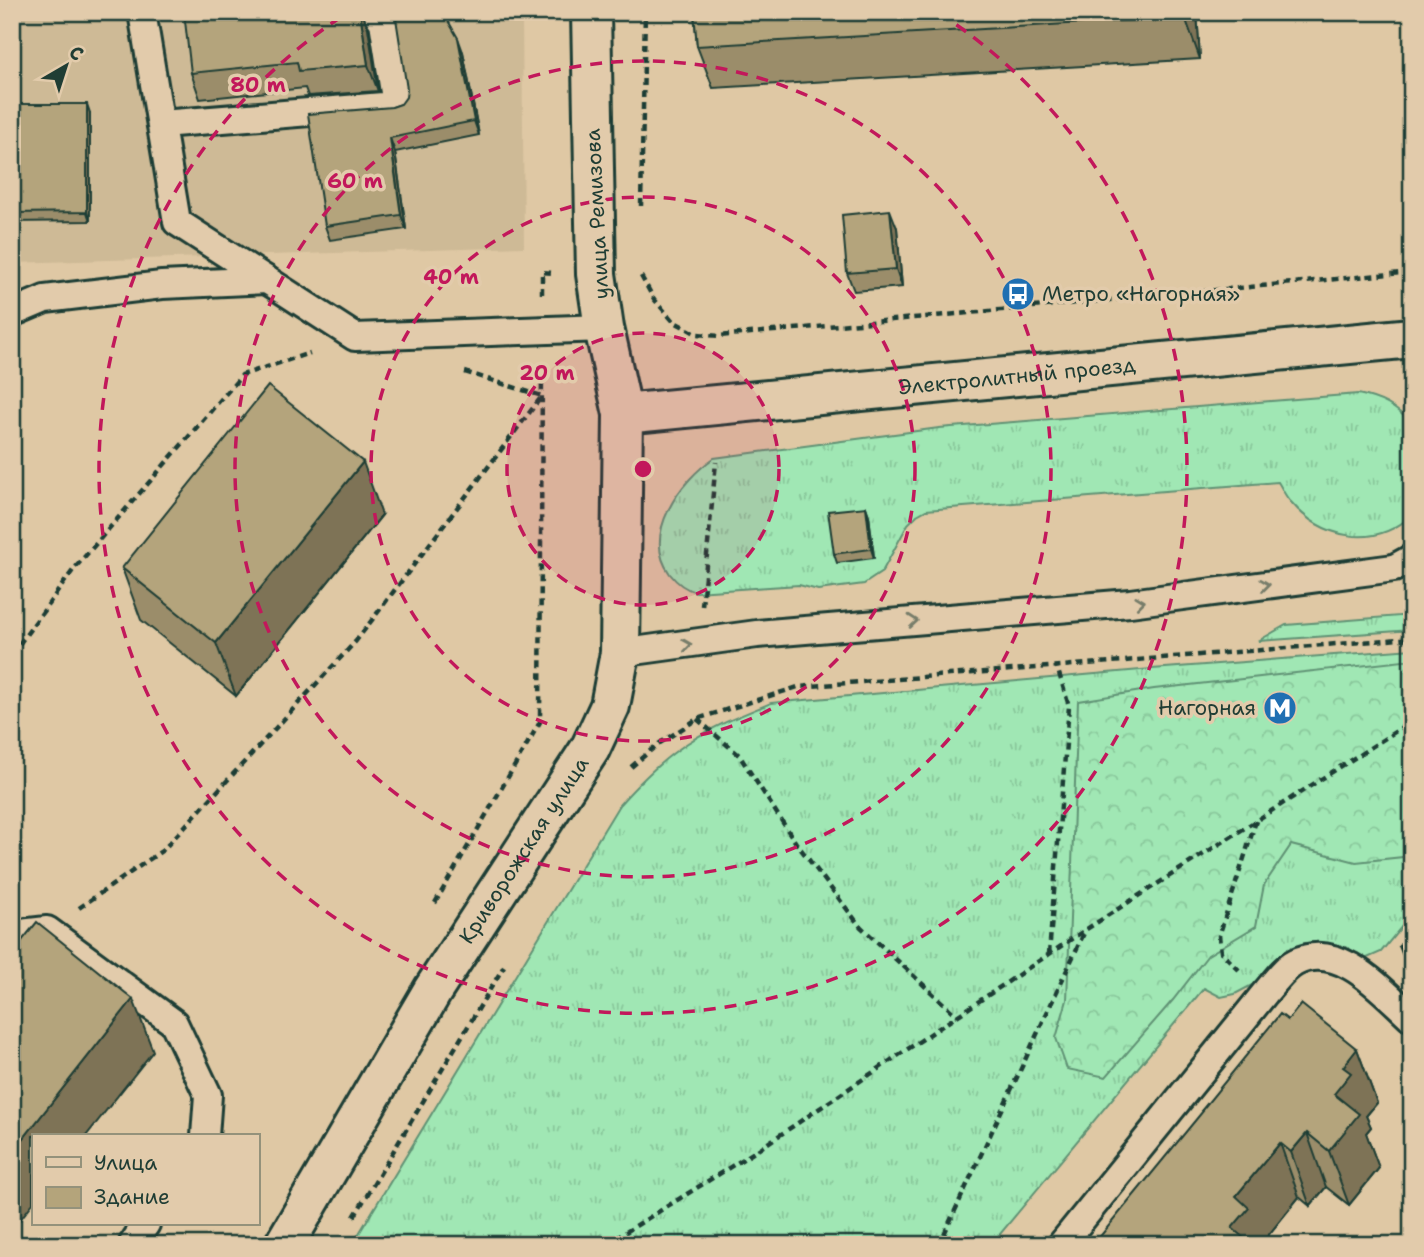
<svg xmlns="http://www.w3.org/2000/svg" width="1424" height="1257" font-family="'Shantell Sans',sans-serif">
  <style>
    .built { fill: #ceba96 }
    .grass { fill: url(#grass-tufts); stroke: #609274; stroke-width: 2 }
    .forest { fill: url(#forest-crowns); stroke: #609274; stroke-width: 2 }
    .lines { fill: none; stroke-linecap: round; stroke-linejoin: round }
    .lane-casing { stroke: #1f3d34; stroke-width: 32 }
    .secondary-casing { stroke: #1f3d34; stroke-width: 44 }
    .path { stroke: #1f3d34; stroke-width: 4.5; stroke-dasharray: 7 5; stroke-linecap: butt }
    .lane { stroke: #e2cbab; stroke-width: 26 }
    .secondary { stroke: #e2cbab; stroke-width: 38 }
    .wall { fill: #9b8d6a; stroke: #1f3d34; stroke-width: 2 }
    .shaded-wall { fill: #7e7356; stroke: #1f3d34; stroke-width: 2 }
    .building { fill: #b4a47b; stroke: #1f3d34; stroke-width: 2 }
    .oneway { stroke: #777d6a }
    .ring { fill: none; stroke: #c2185b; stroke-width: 3.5; stroke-dasharray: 12 9 }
    .labels { text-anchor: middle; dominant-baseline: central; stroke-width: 7; stroke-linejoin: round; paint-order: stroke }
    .street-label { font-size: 21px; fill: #1f3d34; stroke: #e2cbab }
    .poi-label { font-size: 21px; fill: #1f3d34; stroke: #e2cbab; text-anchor: start }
    .centre { fill: #c2185b; stroke: #e2cbab; stroke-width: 3.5 }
    .ring-label { font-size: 21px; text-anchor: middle; font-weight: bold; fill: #c2185b; stroke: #e2cbab; stroke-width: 7; stroke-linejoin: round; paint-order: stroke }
  </style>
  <defs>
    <pattern id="grass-tufts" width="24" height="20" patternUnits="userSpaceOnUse" patternTransform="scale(1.75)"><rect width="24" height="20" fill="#a0e7b4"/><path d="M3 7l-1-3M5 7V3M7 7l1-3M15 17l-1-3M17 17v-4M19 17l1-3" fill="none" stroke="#89c79b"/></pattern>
    <pattern id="forest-crowns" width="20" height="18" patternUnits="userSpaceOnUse" patternTransform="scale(1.75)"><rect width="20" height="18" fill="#a0e7b4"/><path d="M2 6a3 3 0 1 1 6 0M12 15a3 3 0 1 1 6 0" fill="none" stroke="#89c79b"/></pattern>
  </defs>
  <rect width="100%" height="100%" fill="#dfc8a4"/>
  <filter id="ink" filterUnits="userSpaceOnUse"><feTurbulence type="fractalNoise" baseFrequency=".0143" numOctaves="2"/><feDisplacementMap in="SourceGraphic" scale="14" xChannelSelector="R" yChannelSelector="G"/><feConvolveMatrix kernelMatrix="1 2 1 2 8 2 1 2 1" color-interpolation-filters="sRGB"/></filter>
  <g filter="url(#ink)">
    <polygon class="built" points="12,12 522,12 524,247 12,263"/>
    <g class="grass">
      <path d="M1358 394C1382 399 1395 406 1412 424V515C1374 550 1322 539 1290 501 1285 496 1282 488 1278 482L926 510 917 515 908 524 882 572 864 584 818 590 799 585 696 592C684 589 677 583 670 574 641 534 681 480 714 458L939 428Z"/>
      <polygon points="1412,615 1412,630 1258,641 1286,625"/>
      <path d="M1412 649V914L1381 952 1365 959 1347 957 1280 962 1254 984 1235 994 1221 997 1204 988 991 1245H352L619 805C637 785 656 765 679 749 706 729 739 716 771 703L1152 669Z"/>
    </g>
    <polygon class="forest" points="1412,660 1412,856 1356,862 1291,845 1264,885 1256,926 1208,955 1173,1000 1106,1077 1067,1069 1056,1038 1067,1000 1078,701 1154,689"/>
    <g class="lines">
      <defs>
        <g id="lane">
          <polyline points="142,12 177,222 355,337 604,328"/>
          <polyline points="161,124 396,105 383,22 376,12"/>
          <polyline points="12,313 45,299 162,285 267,280"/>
          <polyline points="620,653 757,634 1130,603 1394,568 1412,558"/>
          <polyline points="12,934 47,930 174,1023 208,1095 205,1136"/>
          <polyline points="132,1245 146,1224"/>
          <path d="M1061 1245 1265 993C1274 983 1284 968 1296 962 1340 940 1383 992 1412 1018"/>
        </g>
        <g id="secondary">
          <path id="s1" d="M623 414 1412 338"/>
          <path id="s2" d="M284 1245 433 990 590 749 610 706 620 653 623 414 604 328 596 274 591 12"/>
        </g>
      </defs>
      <use href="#lane" class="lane-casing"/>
      <use href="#secondary" class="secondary-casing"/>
      <g class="path">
        <polyline points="641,206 645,12"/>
        <polyline points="641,276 654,299 673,321 697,334 719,336 1412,272"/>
        <polyline points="542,294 542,272 553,273"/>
        <polyline points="702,606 716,462"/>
        <polyline points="12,654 74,569 242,375 310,353"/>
        <polyline points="697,719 739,755 796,843 860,926 957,1016"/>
        <polyline points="631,767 657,745 697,719 798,687 1412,638"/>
        <polyline points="12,789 14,794 12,800"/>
        <polyline points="435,903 540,722 542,366"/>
        <polyline points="79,908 163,850 356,641 542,396 465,372"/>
        <polyline points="1049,954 1069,706 1057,667"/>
        <polyline points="1239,970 1221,952 1219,936 1256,821"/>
        <polyline points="354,1217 504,966"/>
        <polyline points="605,1245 756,1151 1085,930 1412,721"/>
        <polyline points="939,1245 1085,931"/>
      </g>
      <use href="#lane" class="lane"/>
      <use href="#secondary" class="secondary"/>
    </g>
    <g class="wall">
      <polygon points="694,12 1197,12 1200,59 713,88 697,46"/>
      <polygon points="368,28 378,91 308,96 305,88 200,99 191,73"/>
      <polygon points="463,52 479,135 395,152 406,229 330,240 325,226 392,107 401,104"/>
      <polygon points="12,104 90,113 90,221 12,222"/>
      <polygon points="897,228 902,287 854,291 847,273"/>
      <polygon points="866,507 869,516 874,558 837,563 834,554"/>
      <polygon points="382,515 236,696 141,620 122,568"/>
      <polygon points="1412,930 1412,963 1403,956 1399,946"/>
      <polygon points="1288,1020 1357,1049 1377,1103 1366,1116 1371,1127 1366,1133 1379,1168 1349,1205 1326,1187 1310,1206 1299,1197 1262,1243 1202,1110"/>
    </g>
    <g class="shaded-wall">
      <polygon points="360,12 362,12 368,28 378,91 368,65"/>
      <polygon points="1185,12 1197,12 1200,59 1185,17"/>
      <polygon points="458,38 463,52 479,135 474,121"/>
      <polygon points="87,104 90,113 90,221 87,212"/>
      <polygon points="390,138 395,152 406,229 401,215"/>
      <polygon points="890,210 897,228 902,287 896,269"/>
      <polygon points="363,462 382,515 236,696 216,643"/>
      <polygon points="866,507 869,516 874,558 871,549"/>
      <polygon points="133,999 153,1051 86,1136 33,1136 33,1203 12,1230 12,1153"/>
      <polygon points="1357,1049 1377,1103 1366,1116 1371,1127 1366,1133 1379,1168 1349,1205 1329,1151 1334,1094 1343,1067"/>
      <polygon points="1307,1133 1326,1187 1310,1206 1291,1152"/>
      <polygon points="1280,1143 1299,1197 1262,1243 1262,1245 1238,1245 1232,1228 1236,1196"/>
    </g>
    <g class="building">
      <polygon points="184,12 360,12 368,65 299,71 297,62 191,73"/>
      <polygon points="395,12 443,12 458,38 474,121 390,138 401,215 325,226 308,114 392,107 401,104 406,97 407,89"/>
      <polygon points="694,12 1185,12 1185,17 697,46"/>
      <polygon points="12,104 87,104 87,212 12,213"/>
      <polygon points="890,210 896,269 847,273 842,215"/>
      <polygon points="268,386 363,462 216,643 122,568"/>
      <polygon points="866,507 871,549 834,554 828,511"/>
      <polygon points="37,922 133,999 12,1153 12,953"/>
      <polygon points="1412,930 1412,956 1399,946"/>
      <polygon points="1301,1004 1357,1049 1343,1067 1351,1073 1334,1094 1359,1114 1329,1151 1307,1133 1291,1152 1280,1143 1236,1196 1249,1208 1232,1228 1252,1245 1093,1245 1203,1111 1202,1110 1280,1014 1288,1020"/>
    </g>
    <defs><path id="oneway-chevron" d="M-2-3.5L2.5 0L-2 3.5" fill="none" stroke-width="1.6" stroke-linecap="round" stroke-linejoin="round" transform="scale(1.75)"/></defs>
    <g class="oneway">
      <use href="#oneway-chevron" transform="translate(1265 585) rotate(-7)"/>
      <use href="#oneway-chevron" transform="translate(1140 602) rotate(-7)"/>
      <use href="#oneway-chevron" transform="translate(913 621) rotate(-5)"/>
      <use href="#oneway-chevron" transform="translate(687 645) rotate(-8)"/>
    </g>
  </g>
  <circle cx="643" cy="469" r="136" fill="#c2185b" fill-opacity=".12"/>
  <g class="ring">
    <circle cx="643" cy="469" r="136"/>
    <circle cx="643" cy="469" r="272"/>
    <circle cx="643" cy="469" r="408"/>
    <path d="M939 13A544 544 0 1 1 347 13"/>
  </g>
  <defs>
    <symbol id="bus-disc" viewBox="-11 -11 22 22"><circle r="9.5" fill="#1f6fb2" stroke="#e2cbab"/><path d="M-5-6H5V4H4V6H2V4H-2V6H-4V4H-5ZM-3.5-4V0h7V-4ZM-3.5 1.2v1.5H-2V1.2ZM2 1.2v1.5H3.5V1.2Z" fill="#fff"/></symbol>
    <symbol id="metro-disc" viewBox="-11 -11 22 22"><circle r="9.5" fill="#1f6fb2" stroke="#e2cbab"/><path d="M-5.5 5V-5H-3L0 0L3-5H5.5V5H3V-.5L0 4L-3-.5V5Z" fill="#fff"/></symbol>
  </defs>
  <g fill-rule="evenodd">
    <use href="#bus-disc" x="999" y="275" width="38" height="38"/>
    <use href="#metro-disc" x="1261" y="689" width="38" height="38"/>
  </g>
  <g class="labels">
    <g class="street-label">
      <text transform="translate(597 214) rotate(-93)">улица Ремизова</text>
      <text stroke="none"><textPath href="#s1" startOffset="396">Электролитный проезд</textPath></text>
      <text stroke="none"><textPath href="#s2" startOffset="462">Криворожская улица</textPath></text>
    </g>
    <g class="poi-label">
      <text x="1042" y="294">Метро «Нагорная»</text>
      <text x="1256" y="708" text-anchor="end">Нагорная</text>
    </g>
  </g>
  <circle cx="643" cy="469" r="10" class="centre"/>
  <g class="ring-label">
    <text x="258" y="92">80 m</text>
    <text x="355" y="188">60 m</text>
    <text x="451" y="284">40 m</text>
    <text x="547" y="380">20 m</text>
  </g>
  <rect width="1424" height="1257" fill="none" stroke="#e2cbab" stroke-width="42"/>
  <rect x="21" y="21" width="1382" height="1215" fill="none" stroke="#1f3d34" stroke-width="2.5" filter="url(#ink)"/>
  <rect x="32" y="1134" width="228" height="91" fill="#e2cbab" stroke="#94927b" stroke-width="2"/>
  <rect x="46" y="1157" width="35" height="10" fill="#e2cbab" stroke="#94927b" stroke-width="2"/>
  <text x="94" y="1170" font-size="21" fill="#1f3d34">Улица</text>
  <rect x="46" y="1187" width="35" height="21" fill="#b4a47b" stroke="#94927b" stroke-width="2"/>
  <text x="94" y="1204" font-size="21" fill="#1f3d34">Здание</text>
  <g transform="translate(66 66) rotate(39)" stroke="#e2cbab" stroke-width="5" paint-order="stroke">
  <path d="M0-5L12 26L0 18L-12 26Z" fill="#1f3d34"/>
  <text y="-10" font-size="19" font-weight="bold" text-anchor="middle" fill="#1f3d34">С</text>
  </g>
</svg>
